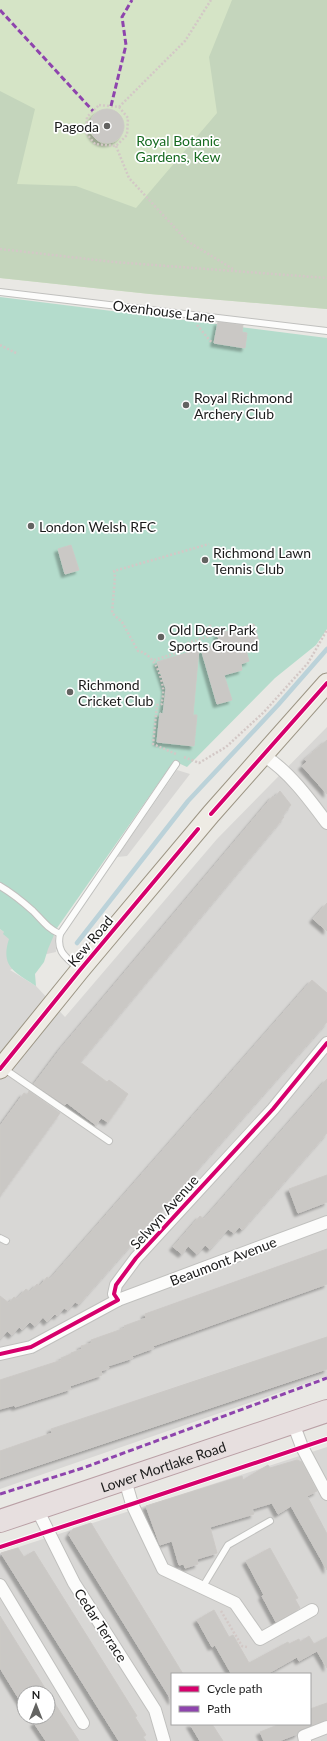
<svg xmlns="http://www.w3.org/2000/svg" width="327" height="1741" font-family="Lato,sans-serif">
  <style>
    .residential { fill: #d8d7d5; fill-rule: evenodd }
    .grass { fill: #d5e4c6 }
    .forest { fill: #c4d5bc }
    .pitch { fill: #b4dccc }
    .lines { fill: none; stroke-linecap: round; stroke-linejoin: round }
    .stream { stroke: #bbd2d9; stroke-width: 4.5 }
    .building { fill: #cac8c5; stroke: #ccc9c6; filter: url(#shadow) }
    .lane-casing { stroke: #c0c0be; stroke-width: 8 }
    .street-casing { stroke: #c0c0be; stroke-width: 14 }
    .primary-casing { stroke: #9c9584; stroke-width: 21 }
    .highway-casing { stroke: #baa0a6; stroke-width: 24 }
    .path { stroke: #d3c8c6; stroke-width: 2.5; stroke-dasharray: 2 2; stroke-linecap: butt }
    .lane { stroke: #fcfcfb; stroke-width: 6 }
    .street { stroke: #fcfcfb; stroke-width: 12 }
    .primary { stroke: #eeebe4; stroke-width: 19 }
    .highway { stroke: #e7dfdf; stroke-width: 22 }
    .quiet { stroke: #8e44ad; stroke-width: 3; stroke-dasharray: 6 3; stroke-linecap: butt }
    .cycleway-casing { stroke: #fff; stroke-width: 6 }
    .cycleway { stroke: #d6006c; stroke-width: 4 }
    .poi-dot { fill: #636361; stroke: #fff; stroke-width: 1.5 }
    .labels { text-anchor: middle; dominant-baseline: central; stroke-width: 3.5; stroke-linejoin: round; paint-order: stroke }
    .poi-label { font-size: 14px; fill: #1b1b1b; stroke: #fff; text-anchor: start }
    .park-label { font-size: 14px; fill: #176b21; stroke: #fff }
    .street-label { font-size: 14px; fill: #1b1b1b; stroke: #fff }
  </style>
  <defs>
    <filter id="shadow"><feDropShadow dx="-3.5" dy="3.5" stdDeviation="1" flood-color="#0004"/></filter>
  </defs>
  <rect width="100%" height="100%" fill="#e9e8e4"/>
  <g class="residential">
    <polygon points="327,727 327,1376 0,1489 0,929 4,932 55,936 56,952 42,955 10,970 36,986 65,1017 217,839"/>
    <polygon points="177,770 190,774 127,856 117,857"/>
    <path d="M327 1447V1741H0V1553ZM172 1674H310V1724H172ZM24 1693H48V1717H24Z"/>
  </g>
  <polygon class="grass" points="0,0 327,0 327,309 150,294 0,278"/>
  <polygon class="forest" points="232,0 327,0 327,309 150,294 0,278 0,91 35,109 17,184 76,186 136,208 217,113 209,57"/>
  <path class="pitch" d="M0 297 327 338V629L316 645 275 678 187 767 174 761 57 928 48 949 44 962 35 974 36 986C15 972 0 967 9 939L3 934 4 932 0 929Z"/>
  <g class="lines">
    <polyline class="stream" points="77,943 188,801 278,705 327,649"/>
  </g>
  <g class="building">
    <circle cx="107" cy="126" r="17"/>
    <polygon points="218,322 243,325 242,332 247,333 245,348 214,343"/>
    <polygon points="71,545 79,570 65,574 58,549"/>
    <polygon points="254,624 259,642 245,646 249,661 241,664 242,670 224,675 232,700 217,704 201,649 220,643 217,634"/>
    <polygon points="199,649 193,715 197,715 194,746 157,742 160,713 163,714 166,689 157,662"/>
    <polygon points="327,740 327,794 302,766 307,762 305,759"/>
    <polygon points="280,791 291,805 282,816 284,817 80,1062 107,1082 109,1080 128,1094 108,1122 101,1118 96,1125 67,1103 65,1105 34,1084 61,1048 273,796 275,797"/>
    <polygon points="327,903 327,931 313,919"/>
    <polygon points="312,980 327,993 327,1022 79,1304 75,1302 68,1310 64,1308 57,1316 55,1314 47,1322 43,1317 35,1326 30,1322 22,1330 19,1327 12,1335 7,1331 0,1339 0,1296 9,1303 14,1297 17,1299 26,1289 30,1292 37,1284 40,1286 47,1277 50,1279"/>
    <polygon points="327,1079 327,1133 242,1230 239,1227 234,1233 228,1229 210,1249 205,1245 197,1254 188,1246 182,1254 173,1247 200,1216 204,1219"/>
    <polygon points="29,1091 60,1113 0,1196 0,1126 24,1093 27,1095"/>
    <polygon points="327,1175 327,1202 298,1213 289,1189"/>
    <polygon points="327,1249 327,1284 153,1346 154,1348 132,1356 133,1358 108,1366 109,1368 101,1371 102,1375 70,1386 71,1389 15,1407 15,1405 0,1409 0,1380 62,1360 61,1358 71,1354 71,1353 82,1349 81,1346 92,1343 91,1340 125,1328 124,1326 146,1318 145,1314"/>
    <polygon points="327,1337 327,1369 0,1478 0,1451 52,1433 51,1429"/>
    <polygon points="297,1460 302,1462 317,1491 307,1496 327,1534 327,1570 291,1506 278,1514 272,1503 252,1509 254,1514 210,1527 217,1553 197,1559 198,1564 185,1568 184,1564 179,1565 172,1541 160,1545 146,1506 242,1476 243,1480 268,1465 270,1468"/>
    <polygon points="91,1523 183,1674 172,1674 172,1701 69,1535 73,1529"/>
    <polygon points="18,1548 24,1557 34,1551 137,1716 135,1717 146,1735 143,1737 146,1741 119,1741 1,1553"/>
    <polygon points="270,1548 298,1598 295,1599 300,1608 276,1622 262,1596 264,1595 246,1561"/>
    <polygon points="214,1610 229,1637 233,1635 249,1663 288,1642 289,1644 299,1639 300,1642 309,1636 314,1644 327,1637 327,1668 317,1651 299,1661 297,1657 267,1674 229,1674 231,1673 215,1645 212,1647 197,1620"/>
    <polygon points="0,1616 48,1693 79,1741 46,1741 34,1723 44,1717 48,1717 48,1693 24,1693 24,1707 0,1668"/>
    <polygon points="327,1703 327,1720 301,1729 297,1734 279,1741 264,1741 260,1732 280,1724 310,1724 310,1709"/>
    <polygon points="190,1724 212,1724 223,1741 200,1741"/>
  </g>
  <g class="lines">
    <defs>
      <g id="lane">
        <polyline points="0,292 327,331"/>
        <path d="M0 886C12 893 23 902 33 911 42 920 48 929 60 934"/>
        <path d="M78 968C66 957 56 952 60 934L176 764"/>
        <polyline points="3,1068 109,1141"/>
        <polyline points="0,1238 6,1241"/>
        <polyline points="202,1588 228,1545 270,1521"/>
      </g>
      <g id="street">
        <path d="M264 756C288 770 310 800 327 823"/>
        <polyline points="118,1300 114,1294 116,1285 136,1258 273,1109 327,1043"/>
        <polyline points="0,1354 31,1347 118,1300 327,1222"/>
        <polyline points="293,1423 302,1447 327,1494"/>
        <polyline points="125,1480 132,1504 163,1569 235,1603 260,1639 312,1610"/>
        <polyline points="37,1509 74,1583 155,1710 164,1741"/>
        <polyline points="0,1585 83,1723"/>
        <polyline points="305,1741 304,1736 327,1727"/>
      </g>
      <polyline id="primary" points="0,1069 80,970 211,814 327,683"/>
      <g id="highway">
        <path id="s1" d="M0 1521 327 1411"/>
      </g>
    </defs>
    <use href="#lane" class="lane-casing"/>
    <use href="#street" class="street-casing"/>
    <use href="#primary" class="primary-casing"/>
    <use href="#highway" class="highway-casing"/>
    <g class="path">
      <polygon points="99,105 119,107 128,118 127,135 116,146 95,144 86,133 87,117"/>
      <polyline points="119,107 185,41 211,0"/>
      <polyline points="116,146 129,178 187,241 233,269"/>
      <polyline points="0,249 114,262 327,278"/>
      <polyline points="197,325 212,343"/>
      <polyline points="0,345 18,354"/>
      <polyline points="154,660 186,650 188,643 213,635 210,625"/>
      <path d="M176 754 153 744 157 705 162 704C162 699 164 693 163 688 161 674 154 654 138 651L122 622 112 613 115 577 114 571 209 544"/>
      <polyline points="184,757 199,763 226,747 264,712 308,663 327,630"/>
      <polyline points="221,1611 242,1646 247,1647"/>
    </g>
    <use href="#lane" class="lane"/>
    <use href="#street" class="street"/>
    <use href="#primary" class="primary"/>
    <use href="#highway" class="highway"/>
    <g class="quiet">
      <polyline points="0,10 93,111"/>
      <polyline points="111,106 126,45 122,17 132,0"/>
      <polyline points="0,1494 83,1468 327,1378"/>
    </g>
    <defs>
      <g id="cycleway">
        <polyline points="211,814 327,683"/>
        <polyline points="0,1069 80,970 198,829"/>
        <polyline points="0,1354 31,1347 118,1300 114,1294 116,1285 136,1258 273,1109 327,1043"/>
        <polyline points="0,1547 132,1504 327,1439"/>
      </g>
    </defs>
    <use href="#cycleway" class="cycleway-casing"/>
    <use href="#cycleway" class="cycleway"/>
  </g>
  <g class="poi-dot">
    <circle cx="107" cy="126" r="4"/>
    <circle cx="186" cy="405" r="4"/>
    <circle cx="31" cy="526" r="4"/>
    <circle cx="205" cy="560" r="4"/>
    <circle cx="161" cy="637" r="4"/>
    <circle cx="70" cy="692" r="4"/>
  </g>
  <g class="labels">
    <g class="poi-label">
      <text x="99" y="126" text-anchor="end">Pagoda</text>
      <text x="194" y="397">Royal Richmond<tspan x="194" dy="16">Archery Club</tspan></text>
      <text x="39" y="526">London Welsh RFC</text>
      <text x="213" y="552">Richmond Lawn<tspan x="213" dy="16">Tennis Club</tspan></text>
      <text x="169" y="629">Old Deer Park<tspan x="169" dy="16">Sports Ground</tspan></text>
      <text x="78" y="684">Richmond<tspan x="78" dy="16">Cricket Club</tspan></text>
    </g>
    <g class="park-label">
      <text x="178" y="140">Royal Botanic<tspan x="178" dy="16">Gardens, Kew</tspan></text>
    </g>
    <g class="street-label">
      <text transform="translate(164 311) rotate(7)">Oxenhouse Lane</text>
      <text transform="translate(90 941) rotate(-50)">Kew Road</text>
      <text transform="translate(164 1212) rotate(-48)">Selwyn Avenue</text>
      <text transform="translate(223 1261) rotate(-21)">Beaumont Avenue</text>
      <text stroke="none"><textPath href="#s1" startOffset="172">Lower Mortlake Road</textPath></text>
      <text transform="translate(101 1625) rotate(57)">Cedar Terrace</text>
    </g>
  </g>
  <rect x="171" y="1673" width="140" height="52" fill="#ffffff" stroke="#a4a4a4"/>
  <rect x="179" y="1686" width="20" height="6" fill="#d6006c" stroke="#a4a4a4"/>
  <text x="207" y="1693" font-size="12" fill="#1b1b1b">Cycle path</text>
  <rect x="179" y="1706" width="20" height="6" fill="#8e44ad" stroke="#a4a4a4"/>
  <text x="207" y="1713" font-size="12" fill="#1b1b1b">Path</text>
  <g transform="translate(36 1705)"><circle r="19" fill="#ffffff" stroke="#a4a4a4"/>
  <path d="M0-3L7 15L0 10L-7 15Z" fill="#636361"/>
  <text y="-6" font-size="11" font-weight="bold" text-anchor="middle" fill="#1b1b1b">N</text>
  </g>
</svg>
